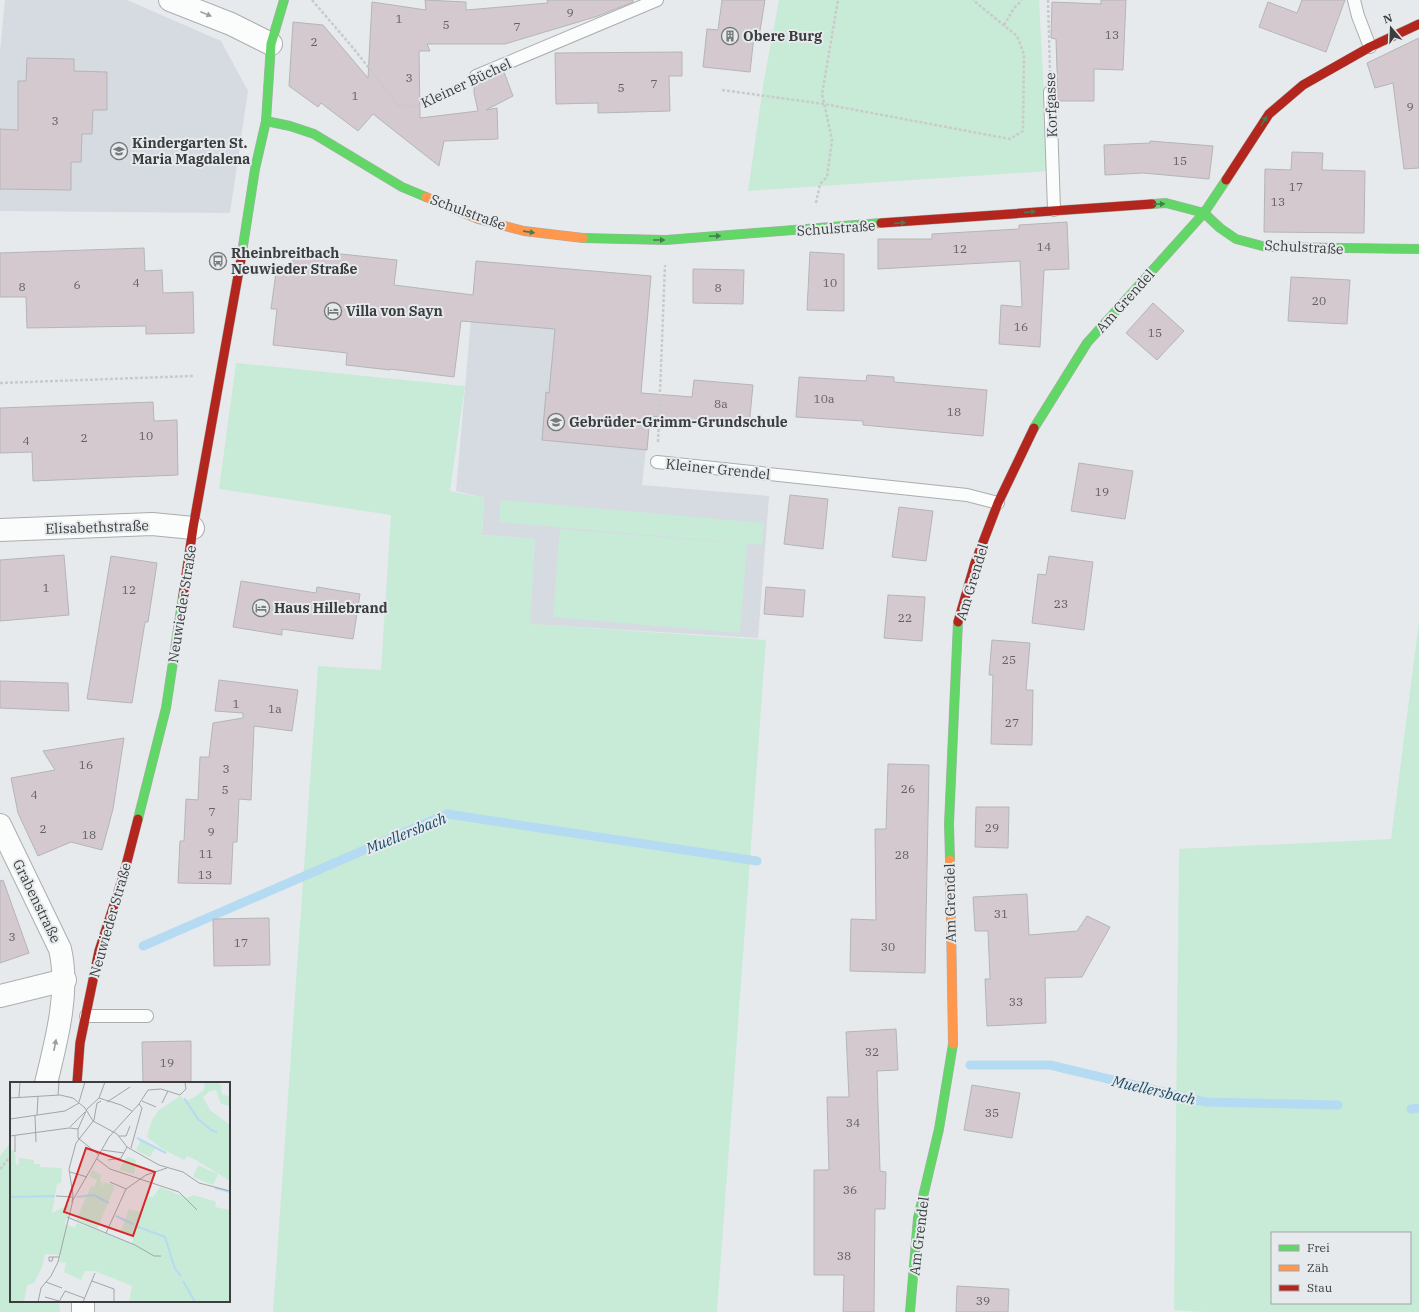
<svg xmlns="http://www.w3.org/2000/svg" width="1419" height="1312" font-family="'IBM Plex Serif',serif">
<rect width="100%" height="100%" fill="#e7eaec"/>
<g fill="#d5dbe1">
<polygon points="5,0 127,0 221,41 248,91 230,213 0,211 0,51"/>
<polygon points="476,261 533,266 533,268 561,268 651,276 641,393 652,394 642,485 769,496 758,638 529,624 535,539 482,535 484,498 456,491"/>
</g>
<g fill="#c7ebd7" fill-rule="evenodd">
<polygon points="779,0 1039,0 1048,171 748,191 763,86"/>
<polygon points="236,363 465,386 450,491 484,498 482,535 535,539 530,624 766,640 717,1312 273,1312 318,666 381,670 391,515 219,489"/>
<polygon points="501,500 764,523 762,545 499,522"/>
<polygon points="560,529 747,544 740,633 553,617"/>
<path d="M1419 622V1312H1204L1174 1310 1179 849 1391 839ZM1272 1233H1410V1303H1272Z"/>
<polygon points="11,1142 11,1301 59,1301 60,1312 0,1312 0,1156"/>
</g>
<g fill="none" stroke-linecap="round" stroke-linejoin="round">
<g stroke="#b5dbf3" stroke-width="9">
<polyline points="143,946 447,814 757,861"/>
<polyline points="970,1065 1050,1065 1205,1102 1338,1105"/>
<polyline points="1411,1109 1419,1108"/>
</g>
</g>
<g fill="#d4c9cf" stroke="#b4b5b6">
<polygon points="425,0 466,2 466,10 548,3 547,0 633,0 633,2 598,16 505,44 427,44 430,51 419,51 420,118 478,111 474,93 474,85 504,72 513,96 486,110 497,108 498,139 444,141 439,166 373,114 358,131 321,103 318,107 289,86 293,22 323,25 368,78 372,2 426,10"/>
<polygon points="722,0 765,0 759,37 754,36 750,72 703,67 707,29 718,30"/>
<polygon points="1101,0 1126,0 1123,70 1094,69 1094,101 1058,101 1056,39 1051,38 1052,2 1101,4"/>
<polygon points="1302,0 1345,0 1326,52 1259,27 1268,2 1297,13"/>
<polygon points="1419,38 1419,168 1404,169 1393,83 1375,88 1367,63"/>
<polygon points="682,52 682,76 669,76 670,111 598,113 598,103 556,104 555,53"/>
<polygon points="27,58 74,59 74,71 107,72 107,110 93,110 92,134 82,134 81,162 71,162 71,190 0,189 0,129 18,130 18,81 26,81"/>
<polygon points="1150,141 1213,146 1209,179 1143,173 1105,175 1104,145 1150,143"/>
<polygon points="1292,152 1323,153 1322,170 1365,171 1364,233 1264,232 1265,169 1291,170"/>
<polygon points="1067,222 1069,269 1044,270 1040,347 999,344 1001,305 1022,307 1020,261 878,269 878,239 932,239 932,234 1019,229 1019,225"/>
<polygon points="144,248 145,271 162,270 163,293 193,292 194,333 146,334 146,326 27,328 26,297 0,297 0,253"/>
<polygon points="295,249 397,260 394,285 473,295 476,261 651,276 641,393 692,397 694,380 753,385 749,426 650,416 647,450 542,440 546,392 549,393 555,329 461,321 454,377 390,369 390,370 346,365 347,353 273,345 277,309 271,309 277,265 292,266"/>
<polygon points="810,252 844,254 844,311 807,310"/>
<polygon points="693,269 744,270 743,304 693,303"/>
<polygon points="1291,277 1350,280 1347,324 1288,321"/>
<polygon points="1153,303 1184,331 1157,360 1126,333"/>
<polygon points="867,375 894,377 894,382 987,390 983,436 863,425 863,421 796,417 799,377 866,381"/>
<polygon points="153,402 154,421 177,420 178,475 33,481 32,452 0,453 0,408"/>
<polygon points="1079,463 1133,471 1125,519 1071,511"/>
<polygon points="790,495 828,499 823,549 784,544"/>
<polygon points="899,507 933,511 926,561 892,557"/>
<polygon points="64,555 69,615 0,621 0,560"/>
<polygon points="111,556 157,563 148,622 145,622 132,703 87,699"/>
<polygon points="1049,556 1093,562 1084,630 1032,623 1038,574 1046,575"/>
<polygon points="241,581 316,593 317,587 360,594 353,639 282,629 282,635 233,627"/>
<polygon points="766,587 805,590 803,617 764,614"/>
<polygon points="888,595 925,597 922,641 884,638"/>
<polygon points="992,640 1030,643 1026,690 1033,690 1032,745 991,744 993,675 989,675"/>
<polygon points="219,680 298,690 292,731 254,726 251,800 239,799 237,842 233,842 231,884 178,883 180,841 184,841 186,799 198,800 200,757 209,757 213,723 243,718 243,713 215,711"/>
<polygon points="0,681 68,683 69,711 0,708"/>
<polygon points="124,738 113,809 102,850 71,842 38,856 18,813 11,778 55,770 43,751"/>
<polygon points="888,764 929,765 925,973 850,971 851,919 876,920 875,829 886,829"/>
<polygon points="976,807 1009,807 1008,848 975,847"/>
<polygon points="3,880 29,953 0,963 0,881"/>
<polygon points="1027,894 1029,935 1077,931 1087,916 1110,927 1082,977 1045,978 1046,1023 987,1026 985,979 990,979 988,931 975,931 973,897"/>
<polygon points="269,918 270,965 214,966 213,919"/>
<polygon points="896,1029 898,1070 877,1071 880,1171 886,1172 885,1209 875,1209 874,1312 843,1312 844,1275 814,1275 814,1170 829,1170 827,1097 849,1097 846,1032"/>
<polygon points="191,1041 191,1083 143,1083 142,1042"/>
<polygon points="972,1085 1020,1093 1012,1138 964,1130"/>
<polygon points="957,1286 1009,1289 1008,1312 956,1312"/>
</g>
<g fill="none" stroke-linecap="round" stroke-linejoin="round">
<g stroke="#abadae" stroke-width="14">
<g id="lane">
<polyline points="1354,0 1358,16 1370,47"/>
<polyline points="476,76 657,0"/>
<polyline points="1050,92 1054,210"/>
<polyline points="657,462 967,495 998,503"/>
<polyline points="86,1016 147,1016"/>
</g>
</g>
<g stroke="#abadae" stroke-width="24">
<g id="street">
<polyline points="170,0 231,24 271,44"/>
<polyline points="0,530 152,524 193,528"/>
<path d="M0 825 60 949C70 991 56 1042 46 1083"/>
<polyline points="0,996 65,980"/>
<polyline points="83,1301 83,1312"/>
</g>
</g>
<g stroke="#abadae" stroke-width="10">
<g id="fast">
<polyline points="266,121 290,126 314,134 402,187 426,197"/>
<polyline points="1152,204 1166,203 1204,213 1220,228 1236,239 1266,247 1419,249"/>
<polyline points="583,238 666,240 881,223"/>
<polyline points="241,259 255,169 266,121 271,44 284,0"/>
<polyline points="1034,428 1087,343 1204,213 1226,180"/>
<polyline points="138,819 166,708 183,596"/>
<polyline points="950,860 949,824 958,622"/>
<polyline points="910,1312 918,1218 939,1129 953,1044"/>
</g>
</g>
<g stroke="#abadae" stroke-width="10">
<g id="slow">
<polyline points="426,197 478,219 524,231 583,238"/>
<polyline points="950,860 953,1044"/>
</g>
</g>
<g stroke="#abadae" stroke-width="10">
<g id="jam">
<polyline points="1226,180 1269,114 1303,85 1370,47 1419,24"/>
<polyline points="881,223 1152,204"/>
<polyline points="183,596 193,528 241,259"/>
<polyline points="958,622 975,563 998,503 1034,428"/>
<polyline points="77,1083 80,1043 99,951 123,877 138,819"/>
</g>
</g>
<g stroke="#cacacb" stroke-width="2.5" stroke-dasharray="3 2" stroke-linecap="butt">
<polyline points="312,0 354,49 398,105 417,107 458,85"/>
<polyline points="1048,0 1050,71"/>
<polyline points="1004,25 1014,8 1022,0"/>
<polyline points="722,90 824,104 1010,139 1023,131 1024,54 1017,36 973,0"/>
<polyline points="816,203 820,184 827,177 832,140 822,94 838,0"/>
<polyline points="0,383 193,376"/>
<polyline points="658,442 665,265"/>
<polyline points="0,1169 11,1156"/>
</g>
<use href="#lane" stroke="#fbfcfc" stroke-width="12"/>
<use href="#street" stroke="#fbfcfc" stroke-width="22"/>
<use href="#fast" stroke="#63d668" stroke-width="9"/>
<use href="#slow" stroke="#ff974d" stroke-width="9"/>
<use href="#jam" stroke="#b3261e" stroke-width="9"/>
</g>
<defs><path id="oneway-solid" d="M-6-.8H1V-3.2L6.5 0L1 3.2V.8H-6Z"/></defs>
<g fill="#9b9c9d">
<use href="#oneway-solid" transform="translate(206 14) rotate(22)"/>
<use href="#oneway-solid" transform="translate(55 1045) rotate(-79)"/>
</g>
<g fill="#4b7a4f">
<use href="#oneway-solid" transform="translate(1264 121) rotate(-59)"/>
<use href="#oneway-solid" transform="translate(1159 204) rotate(-3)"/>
<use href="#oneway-solid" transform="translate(1030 212) rotate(-4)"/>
<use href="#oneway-solid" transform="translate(900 223) rotate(-4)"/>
<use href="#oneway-solid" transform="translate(529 232) rotate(8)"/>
<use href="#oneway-solid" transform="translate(715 236) rotate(-3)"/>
<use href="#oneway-solid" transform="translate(659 240)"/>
</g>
<defs>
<g id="building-ring" transform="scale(0.9)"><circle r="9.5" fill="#e6eaed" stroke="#777a7b" stroke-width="1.5"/><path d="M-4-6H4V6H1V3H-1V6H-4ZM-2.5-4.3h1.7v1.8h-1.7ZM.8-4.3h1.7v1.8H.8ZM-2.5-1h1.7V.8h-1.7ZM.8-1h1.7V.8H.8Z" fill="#777a7b"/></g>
<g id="school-ring" transform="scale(0.9)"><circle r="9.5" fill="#e6eaed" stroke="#777a7b" stroke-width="1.5"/><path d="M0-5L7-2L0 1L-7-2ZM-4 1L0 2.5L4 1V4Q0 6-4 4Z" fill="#777a7b"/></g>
<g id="bus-ring" transform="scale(0.9)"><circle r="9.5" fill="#e6eaed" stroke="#777a7b" stroke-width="1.5"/><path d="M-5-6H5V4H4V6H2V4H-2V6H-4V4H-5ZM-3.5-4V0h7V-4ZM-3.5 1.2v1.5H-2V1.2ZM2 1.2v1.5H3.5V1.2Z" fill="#777a7b"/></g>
<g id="hotel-ring" transform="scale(0.9)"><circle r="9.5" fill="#e6eaed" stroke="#777a7b" stroke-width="1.5"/><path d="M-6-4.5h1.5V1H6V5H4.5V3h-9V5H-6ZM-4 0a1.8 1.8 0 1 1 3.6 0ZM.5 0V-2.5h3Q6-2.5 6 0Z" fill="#777a7b"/></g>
</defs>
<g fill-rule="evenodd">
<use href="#building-ring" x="730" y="36"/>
<use href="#school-ring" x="119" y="151"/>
<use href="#bus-ring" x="218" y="261"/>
<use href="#hotel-ring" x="333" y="311"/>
<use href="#school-ring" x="556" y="422"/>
<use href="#hotel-ring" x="261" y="608"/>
</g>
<g text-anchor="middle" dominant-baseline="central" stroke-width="4" stroke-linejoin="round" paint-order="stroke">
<g font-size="12" fill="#616062">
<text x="570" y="12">9</text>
<text x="399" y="18">1</text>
<text x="446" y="24">5</text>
<text x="517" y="26">7</text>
<text x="1112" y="34">13</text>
<text x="314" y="41">2</text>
<text x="409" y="77">3</text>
<text x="654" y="83">7</text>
<text x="621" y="87">5</text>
<text x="355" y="95">1</text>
<text x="1410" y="106">9</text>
<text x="55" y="120">3</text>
<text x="1180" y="160">15</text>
<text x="1296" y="186">17</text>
<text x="1278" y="201">13</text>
<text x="1044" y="246">14</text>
<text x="960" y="248">12</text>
<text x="136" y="282">4</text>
<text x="830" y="282">10</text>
<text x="77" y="284">6</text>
<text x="22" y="286">8</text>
<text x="718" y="287">8</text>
<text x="1319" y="300">20</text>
<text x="1021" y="326">16</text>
<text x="1155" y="332">15</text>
<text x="824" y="398">10a</text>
<text x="721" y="403">8a</text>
<text x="954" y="411">18</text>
<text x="146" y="435">10</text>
<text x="84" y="437">2</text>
<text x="26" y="440">4</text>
<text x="1102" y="491">19</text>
<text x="46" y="587">1</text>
<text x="129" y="589">12</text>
<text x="1061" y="603">23</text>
<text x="905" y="617">22</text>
<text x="1009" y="659">25</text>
<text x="236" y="703">1</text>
<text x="275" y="708">1a</text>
<text x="1012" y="722">27</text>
<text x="86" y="764">16</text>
<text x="226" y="768">3</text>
<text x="908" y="788">26</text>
<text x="225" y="789">5</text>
<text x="34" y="794">4</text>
<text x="212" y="811">7</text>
<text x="992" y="827">29</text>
<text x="43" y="828">2</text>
<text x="211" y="831">9</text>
<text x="89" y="834">18</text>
<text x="206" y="853">11</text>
<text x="902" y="854">28</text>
<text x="205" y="874">13</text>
<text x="1001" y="913">31</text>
<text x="12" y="936">3</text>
<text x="241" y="942">17</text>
<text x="888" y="946">30</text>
<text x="1016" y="1001">33</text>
<text x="872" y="1051">32</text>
<text x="167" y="1062">19</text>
<text x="992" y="1112">35</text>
<text x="853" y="1122">34</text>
<text x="850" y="1189">36</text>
<text x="844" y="1255">38</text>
<text x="983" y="1300">39</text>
</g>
<g font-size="14" font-weight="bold" fill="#3b3d3e" stroke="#e6eaed" text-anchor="start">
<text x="743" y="36">Obere Burg</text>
<text x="132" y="143">Kindergarten St.<tspan x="132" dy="16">Maria Magdalena</tspan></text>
<text x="231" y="253">Rheinbreitbach<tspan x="231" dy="16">Neuwieder Straße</tspan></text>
<text x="346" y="311">Villa von Sayn</text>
<text x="569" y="422">Gebrüder-Grimm-Grundschule</text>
<text x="274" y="608">Haus Hillebrand</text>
</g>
<g font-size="14" fill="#3b3d3e" stroke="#e6eaed">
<text transform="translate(466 83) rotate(-25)">Kleiner Büchel</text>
<text transform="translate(1051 105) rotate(-92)">Korfgasse</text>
<text transform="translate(468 212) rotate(20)">Schulstraße</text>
<text transform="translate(836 228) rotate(-4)">Schulstraße</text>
<text transform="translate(1304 247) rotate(3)">Schulstraße</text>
<text transform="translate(1125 301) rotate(-48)">Am Grendel</text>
<text transform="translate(718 469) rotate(6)">Kleiner Grendel</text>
<text transform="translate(97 527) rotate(-2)">Elisabethstraße</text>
<text transform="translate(972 582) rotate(-73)">Am Grendel</text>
<text transform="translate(182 604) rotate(-81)">Neuwieder Straße</text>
<text transform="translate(37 901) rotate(64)">Grabenstraße</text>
<text transform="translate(950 903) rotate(-91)">Am Grendel</text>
<text transform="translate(110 920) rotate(-74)">Neuwieder Straße</text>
<text transform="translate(919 1236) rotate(-83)">Am Grendel</text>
</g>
<g font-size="15" font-style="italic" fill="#1a4c69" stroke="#e6eaed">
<text transform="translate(406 833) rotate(-22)">Muellersbach</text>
<text transform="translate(1154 1090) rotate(13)">Muellersbach</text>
</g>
</g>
<g transform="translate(10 1082)">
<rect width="220" height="220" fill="#e7eaec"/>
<path d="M195 0H207L211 3 212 12 220 15V24L211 22 206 8 200 9 193 15 200 28 220 43V99L186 78 177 74 174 78 151 66 137 55 142 38 149 28 170 14 175 19 183 16 194 8ZM127 56 146 65 140 75 126 68 130 60ZM0 68H5L6 83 9 82V76L24 78V82H30V85L52 86 51 101 47 102 42 131 60 122 55 142 65 146 67 141 122 161 123 154 111 149 119 127 130 130 138 114 143 115 150 105 177 116 184 113 206 120 205 125 220 128V220H119L122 204 85 189H75L71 198 54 190 56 181 49 180 51 173 35 172 32 185 24 201 17 203 14 220H0ZM119 75 126 78 124 92 109 88 116 76ZM188 83 208 92 203 103 183 95ZM82 88 92 93 90 97 91 100 93 101 92 105 95 101 92 99 105 104 87 147 66 138 81 104 84 105 87 98 79 94Z" fill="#c7ebd7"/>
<path fill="none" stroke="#b5dbf3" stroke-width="2" d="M174 16 188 37 201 48 207 50M127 56 156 71M205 106 220 110M0 115 45 114M67 115 84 113 99 121M106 134 123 142M126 144 155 155 165 187 171 194M173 199 185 220"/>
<path fill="none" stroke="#a2a5a6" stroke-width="1" d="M138 8 151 7 170 13 176 7 175 0M48 13 49 0M9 15 10 0M0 16 50 13 63 16 75 26 83 39 107 52 117 65 149 83 173 90 189 101 220 109M89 16 111 23 122 29M132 19 146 25M69 20 75 0M97 20 120 5M152 21 158 9M27 33 28 14M25 34 26 60M0 37 55 29 69 21M60 45 75 30M0 54 59 46 68 47M5 54V70M109 54H116L120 44M121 66 132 26 129 22M92 68 114 71M89 73 68 56V47L77 27 89 16 95 0M87 77 100 87 169 110 187 128M98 78 111 76 117 65M60 90 77 95M100 100 116 107M46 114 63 115M62 121 63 113 59 87 66 61 84 38 87 21 91 19M57 135 125 163 144 174H151M96 151 116 107 136 93 157 86M43 175 42 179H39V175H49M82 199 104 207V220M36 200 52 206M35 215 49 219M28 220 31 206 41 194 48 180 63 118 99 55 129 22 138 8M49 220 55 209 74 216M73 220 85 191"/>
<path fill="#d62828" fill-opacity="0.15" stroke="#d62828" stroke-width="2" d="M76 66 145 90 123 154 54 130Z"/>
<rect width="220" height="220" fill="none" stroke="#3b3d3e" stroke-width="2"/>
</g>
<rect x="1271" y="1232" width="140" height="72" fill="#e6eaed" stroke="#a2a5a7"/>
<rect x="1279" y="1245" width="20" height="6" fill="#63d668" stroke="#a2a5a7"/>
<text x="1307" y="1252" font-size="12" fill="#3b3d3e">Frei</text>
<rect x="1279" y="1265" width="20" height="6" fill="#ff974d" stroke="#a2a5a7"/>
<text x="1307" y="1272" font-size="12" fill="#3b3d3e">Zäh</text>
<rect x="1279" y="1285" width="20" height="6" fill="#b3261e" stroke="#a2a5a7"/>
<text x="1307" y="1292" font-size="12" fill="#3b3d3e">Stau</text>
<g transform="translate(1391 28) rotate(341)" stroke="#e6eaed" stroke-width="3" paint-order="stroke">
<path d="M0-3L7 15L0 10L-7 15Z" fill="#3b3d3e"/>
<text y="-6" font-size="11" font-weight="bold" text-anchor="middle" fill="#3b3d3e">N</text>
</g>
</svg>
